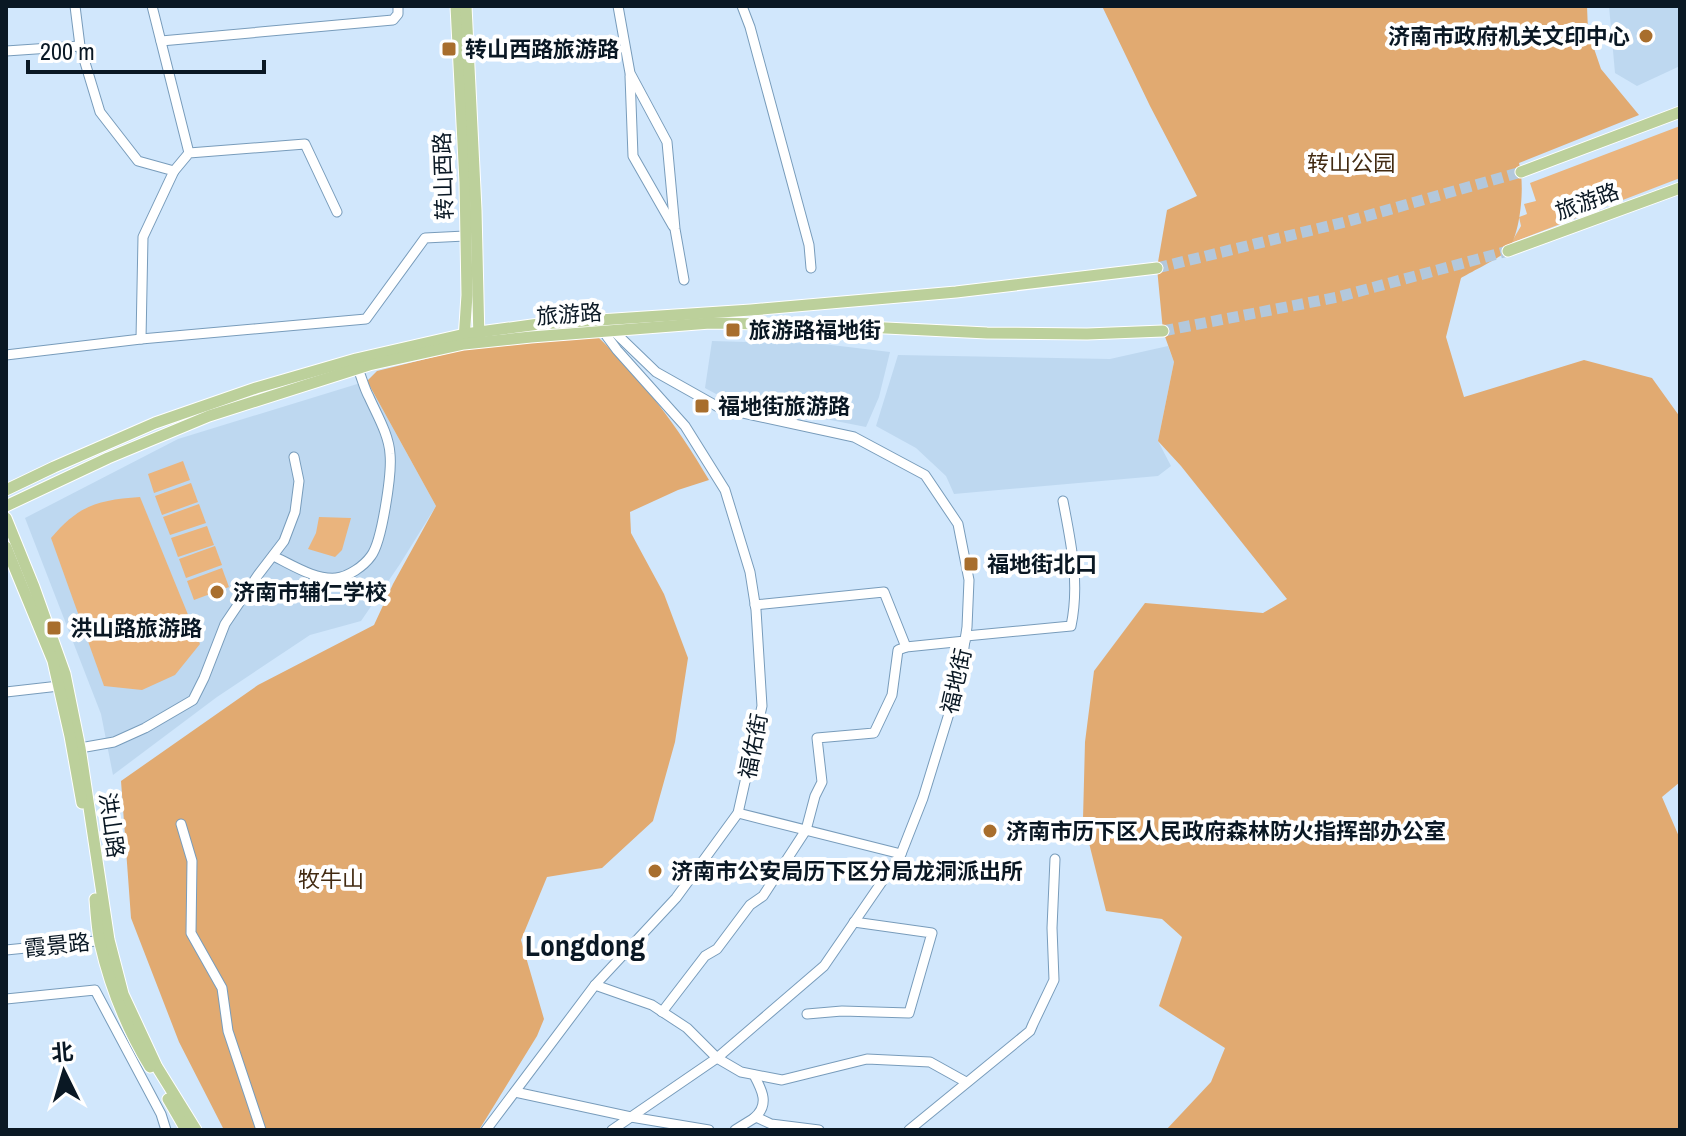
<svg xmlns="http://www.w3.org/2000/svg" width="1686" height="1136" font-family="'Archivo Narrow','Noto Sans SC',sans-serif">
<rect width="100%" height="100%" fill="#d1e7fc"/>
<g fill="#bed8f0">
<polygon points="1609,6 1680,6 1680,66 1637,86 1615,73"/>
<polygon points="712,341 823,344 890,352 879,397 866,427 795,413 740,407 705,388"/>
<polygon points="1168,346 1174,362 1158,441 1171,466 1158,476 954,494 946,476 916,448 876,426 898,355 1110,359"/>
<polygon points="367,381 436,506 400,564 361,621 310,635 217,697 113,775 101,714 25,518 178,439"/>
</g>
<g fill="#eab47d">
<polygon points="1680,126 1680,178 1511,243 1521,226 1519,217 1527,214 1524,204 1536,201 1530,183"/>
<polygon points="183,461 190,480 154,493 148,474"/>
<polygon points="191,483 198,502 162,515 155,496"/>
<path d="M140 497 200 644 175 675 142 690 104 686 51 538C79 505 98 500 140 497Z"/>
<polygon points="199,504 206,523 170,535 163,517"/>
<polygon points="319,517 351,518 342,550 335,557 308,549 316,533"/>
<polygon points="207,526 214,545 178,557 171,538"/>
<polygon points="215,546 222,565 186,578 179,559"/>
<polygon points="222,568 229,587 194,600 187,581"/>
</g>
<g fill="#e1aa71">
<path d="M1102 6H1587L1588 31 1601 69 1639 115 1519 163C1525 184 1521 230 1509 249 1504 256 1471 272 1461 278L1446 337 1464 397 1584 360 1652 378 1680 417V782L1662 797 1680 839V1130H1166L1211 1082 1225 1048 1159 1006 1182 937 1162 919 1106 911 1083 819 1085 742 1094 671 1145 603 1263 613 1287 599 1181 466 1158 441 1174 362 1163 331 1157 268 1167 210 1197 196 1150 106Z"/>
<path d="M597 336C644 382 676 424 709 480L678 490 630 512 631 533 664 594 688 658 675 742 653 821 602 868 547 877 521 940 544 1019 537 1036 479 1130H224L179 1042 131 918 121 781 258 685 374 625 393 584 436 506 367 381 377 371 474 347Z"/>
</g>
<g fill="none" stroke-linecap="round" stroke-linejoin="round">
<g stroke="#b3c8dc" stroke-width="11" stroke-dasharray="11 5.5" stroke-linecap="butt">
<polyline points="1157,268 1349,221 1521,172"/>
<polyline points="1163,331 1338,297 1508,251"/>
</g>
<g stroke="#789cbb" stroke-width="11">
<g id="minor">
<polyline points="75,6 80,46"/>
<polyline points="152,6 189,153"/>
<polyline points="618,6 630,73 667,142 675,229 684,280"/>
<polyline points="742,6 750,27 809,245 811,268"/>
<polyline points="161,41 393,20 398,14 398,6"/>
<polyline points="6,51 80,46 100,112 138,161 174,171 143,237 141,339"/>
<polyline points="630,76 633,156 673,226"/>
<polyline points="174,171 189,153 305,144 337,212"/>
<polyline points="601,319 656,372 720,408 854,437 925,475 958,524 969,580 967,627 959,681 923,798 901,854 824,966 717,1058 612,1130"/>
<polyline points="6,355 141,339 366,319 425,238 465,236"/>
<path d="M273 556C291 564 314 580 336 578 348 577 364 566 371 556 382 542 392 473 390 454 389 435 377 415 369 397 364 388 362 378 358 369"/>
<polyline points="755,605 884,592 906,647 965,641"/>
<path d="M966 636 1071 626C1080 583 1071 543 1063 501"/>
<polyline points="6,692 59,686"/>
<polyline points="80,748 114,742 145,728 193,700 204,678 225,624 258,575 284,541 295,512 299,481 294,457"/>
<polyline points="738,813 901,854"/>
<polyline points="181,824 192,861 191,933 222,988 228,1031 261,1130"/>
<polyline points="6,950 106,940"/>
<polyline points="595,985 652,1005 687,1028 717,1058 741,1072 782,1080 867,1059 930,1062 966,1082"/>
<polyline points="6,999 95,990 161,1114 166,1130"/>
<polyline points="662,1012 705,956 717,949 750,905 763,896 806,830 815,796 822,782 817,738 874,733 892,695 898,650 906,647"/>
<polyline points="807,1014 842,1011 909,1013 932,933 854,922"/>
<path d="M754 1075C762 1090 770 1105 754 1118"/>
<polyline points="515,1092 631,1117 709,1130"/>
<polyline points="486,1130 595,985 676,898 738,813 762,706 756,610 750,572 725,490 685,426 617,350 603,331 602,326"/>
<polyline points="735,1130 756,1117 771,1124 819,1130"/>
<polyline points="909,1130 1030,1031 1033,1024 1054,980 1052,928 1055,859"/>
</g>
</g>
<g stroke="#fff" stroke-width="13">
<g id="major">
<polyline points="456,6 465,182 467,295 464,340"/>
<polyline points="466,6 476,210 479,341"/>
<polyline points="1521,172 1680,112"/>
<polyline points="1508,251 1680,188"/>
<polyline points="6,490 54,467 155,423 256,388 356,359 465,334 539,324 751,310 956,292 1157,268"/>
<polyline points="6,506 108,458 209,416 369,365 464,344 531,337 710,323 825,325 987,333 1087,334 1163,331"/>
<polyline points="6,518 34,587 65,674 80,748 109,940 123,994 157,1067 196,1130"/>
<polyline points="6,547 53,661 70,736 82,803"/>
<path d="M95 899C96 914 97 929 100 943 110 987 127 1029 150 1067"/>
<polyline points="168,1099 186,1130"/>
</g>
</g>
<use href="#minor" stroke="#fff" stroke-width="9"/>
<use href="#major" stroke="#bcd09b" stroke-width="11"/>
</g>
<g fill="#a86e2d" stroke="#fff" stroke-width="3">
<circle cx="1646" cy="36" r="8"/>
<rect x="441" y="41" width="16" height="16" rx="4"/>
<rect x="725" y="322" width="16" height="16" rx="4"/>
<rect x="694" y="398" width="16" height="16" rx="4"/>
<rect x="963" y="556" width="16" height="16" rx="4"/>
<circle cx="217" cy="592" r="8"/>
<rect x="46" y="620" width="16" height="16" rx="4"/>
<circle cx="990" cy="831" r="8"/>
<circle cx="655" cy="871" r="8"/>
</g>
<g text-anchor="middle" dominant-baseline="central" stroke-width="8" stroke-linejoin="round" paint-order="stroke">
<g font-size="22" font-weight="bold" fill="#0a1824" stroke="#fff" text-anchor="start">
<text x="1630" y="36" text-anchor="end">济南市政府机关文印中心</text>
<text x="465" y="49">转山西路旅游路</text>
<text x="749" y="330">旅游路福地街</text>
<text x="718" y="406">福地街旅游路</text>
<text x="987" y="564">福地街北口</text>
<text x="233" y="592">济南市辅仁学校</text>
<text x="70" y="628">洪山路旅游路</text>
<text x="1006" y="831">济南市历下区人民政府森林防火指挥部办公室</text>
<text x="671" y="871">济南市公安局历下区分局龙洞派出所</text>
</g>
<g font-size="22" fill="#422a11" stroke="#fff">
<text x="1351" y="163">转山公园</text>
<text x="331" y="879">牧牛山</text>
</g>
<g font-size="22" fill="#0a1824" stroke="#fff">
<text transform="translate(443 176) rotate(-92)">转山西路</text>
<text transform="translate(1587 201) rotate(-20)">旅游路</text>
<text transform="translate(569 314) rotate(-4)">旅游路</text>
<text transform="translate(956 681) rotate(-77)">福地街</text>
<text transform="translate(753 746) rotate(-79)">福佑街</text>
<text transform="translate(112 825) rotate(82)">洪山路</text>
<text transform="translate(57 945) rotate(-6)">霞景路</text>
</g>
<g font-size="30" font-weight="bold" fill="#0a1824" stroke="#fff">
<text x="585" y="945">Longdong</text>
</g>
</g>
<rect width="1686" height="1136" fill="none" stroke="#0a1824" stroke-width="16"/>
<g transform="translate(64 1072) rotate(355)" stroke="#ffffff" stroke-width="6" paint-order="stroke">
<path d="M0-6L14 30L0 20L-14 30Z" fill="#0a1824"/>
<text y="-12" font-size="22" font-weight="bold" text-anchor="middle" fill="#0a1824">北</text>
</g>
<path d="M28 60v12h236v-12" fill="none" stroke="#0a1824" stroke-width="4"/>
<text x="40" y="60" font-size="24" fill="#0a1824" stroke="#ffffff" stroke-width="6" paint-order="stroke">200 m</text>
</svg>
